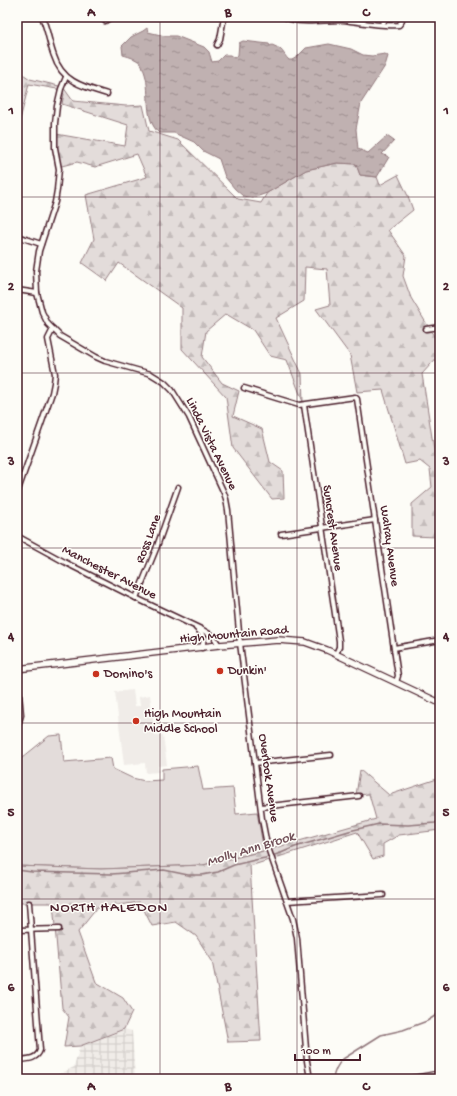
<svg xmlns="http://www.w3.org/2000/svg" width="457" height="1096" font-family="'Gochi Hand',sans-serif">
<defs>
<pattern id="industrial-grid" width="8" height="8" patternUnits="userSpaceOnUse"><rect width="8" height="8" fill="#f0ece8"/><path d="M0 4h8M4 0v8" fill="none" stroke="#cfcac7"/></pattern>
<pattern id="forest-firs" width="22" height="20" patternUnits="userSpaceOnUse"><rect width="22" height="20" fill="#e3dcda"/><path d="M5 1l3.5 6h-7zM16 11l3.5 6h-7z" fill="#c4bcbb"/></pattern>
<pattern id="water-ripples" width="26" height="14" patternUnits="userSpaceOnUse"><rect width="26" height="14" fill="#c0b1b1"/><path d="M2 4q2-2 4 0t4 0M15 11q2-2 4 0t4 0" fill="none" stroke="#9e8f90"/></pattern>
</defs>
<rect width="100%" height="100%" fill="#fdfcf7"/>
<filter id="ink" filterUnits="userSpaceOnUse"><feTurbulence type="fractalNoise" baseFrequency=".025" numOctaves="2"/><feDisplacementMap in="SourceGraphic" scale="8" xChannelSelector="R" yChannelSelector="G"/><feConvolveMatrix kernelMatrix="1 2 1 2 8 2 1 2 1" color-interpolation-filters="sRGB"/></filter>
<g filter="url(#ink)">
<polygon fill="#f0ece8" points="133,690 135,706 140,706 139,697 150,695 155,735 163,735 167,765 158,766 159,772 146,773 145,763 124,765 115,692"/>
<polygon fill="url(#industrial-grid)" points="124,1029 132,1031 135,1079 49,1079 74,1067 80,1046"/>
<polygon fill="#e3dcda" stroke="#967e82" points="61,735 64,762 111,758 113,769 132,778 145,781 162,780 162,769 198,766 203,790 233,788 236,814 257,812 264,851 203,865 101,869 17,866 17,762 49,736"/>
<g fill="url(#forest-firs)" stroke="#967e82">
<polygon points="17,70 30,79 63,87 73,101 126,106 143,105 149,131 178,140 238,199 261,203 267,193 306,170 337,163 356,164 360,175 377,177 380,185 398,175 408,196 413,210 388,230 406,256 403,276 411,298 440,346 440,354 422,374 437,469 440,468 440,543 437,537 412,536 412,504 432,487 430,469 420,461 405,464 383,390 357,392 350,355 316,309 330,305 327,269 305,267 304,301 276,318 302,374 303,402 287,360 270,356 253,330 226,314 206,331 202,357 222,383 239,391 233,416 262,429 270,462 283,471 284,498 272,499 233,448 226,397 182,349 182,308 119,263 107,281 82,263 94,239 86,195 147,177 137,154 95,167 77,162 58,167 56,134 125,146 128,125 62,104 64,94 57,89 29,84 17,132"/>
<polygon points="360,770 389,795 440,778 440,830 399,835 383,844 383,856 373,859 357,832 250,866 261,1041 228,1042 212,961 196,936 176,922 152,926 140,902 97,908 78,932 96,982 123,998 132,1012 124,1029 80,1046 64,1047 69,1017 62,1008 53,903 17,903 17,866 101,869 203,865 264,851 376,819 369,794 356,795"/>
</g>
<path fill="url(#water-ripples)" stroke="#91777b" d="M147 28 148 32 165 36H176L204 47 209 52 212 62 218 61 224 55H230L234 58 238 55 239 43 243 41 269 44 270 46 272 45C285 50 281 52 289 60H292L297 57 306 48 329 44 351 49 363 55 372 56 385 54 388 56 385 66 361 103 356 129 358 149 368 153 387 136 394 141 382 154 389 157 377 177 360 175 356 164 337 163 306 170 267 193 253 198 243 196 235 189 225 177 219 159 203 151 194 142 174 133H159C143 118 151 94 145 74 144 71 143 68 142 65 138 59 130 57 123 55L122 46 131 37 143 31Z"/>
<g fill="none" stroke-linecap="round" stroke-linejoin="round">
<g stroke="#91777b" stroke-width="1.5">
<polyline points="17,870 32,872 112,874 164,870 188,875 202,875 218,872 234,865 255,860 265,858 281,853 295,847 349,831 379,824 408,825 435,823 440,821"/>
<path d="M333 1079C334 1071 337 1065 343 1059L381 1035 403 1030 427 1021 438 1014 440 1009"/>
</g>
<g stroke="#4a1f2b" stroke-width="7">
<g id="street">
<path d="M42 17C48 30 49 43 54 56 62 82 84 87 107 94"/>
<path d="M285 17C302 25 325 19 343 20 362 22 380 27 399 25L402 21 401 17"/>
<polyline points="105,21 111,17"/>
<polyline points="382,24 387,17"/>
<polyline points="217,45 220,39 224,17"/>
<polyline points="66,77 61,89 57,106 55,123 55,148 59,169 57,190 55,202 39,251 36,271 37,293 42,312 48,324 60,336 96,357 105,361 151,374 164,382 172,390 189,417 224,493 226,499 228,510 240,643 262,819 267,845 293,919 297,938 307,1061 310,1079"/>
<polyline points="17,236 41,244"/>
<polyline points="17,290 37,293"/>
<polyline points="426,329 440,327"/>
<polyline points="244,388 299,405 355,397 357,399 398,676 396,682"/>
<polyline points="304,405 339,641 339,647 336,654"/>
<polyline points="17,493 52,393 54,383 55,374 48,339 53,329"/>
<polyline points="281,534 375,520"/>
<polyline points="17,536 72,566 142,601 201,629 213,636 219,645"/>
<polyline points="136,598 156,549 178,487"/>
<path d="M196 628C204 635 205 637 202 648"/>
<polyline points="394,648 440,640"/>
<polyline points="17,672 21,715 19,722 17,725"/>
<polyline points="255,763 331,755"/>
<polyline points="261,807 359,796"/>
<polyline points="287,901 383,895"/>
<polyline points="17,930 59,929"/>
<path d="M17 1060C26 1059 37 1060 40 1050L29 903"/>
</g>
</g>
<g stroke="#4a1f2b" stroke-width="8">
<g id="secondary">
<polyline points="17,669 219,645 278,640 305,642 327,650 440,703"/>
<polyline points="411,1079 440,1074"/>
</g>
</g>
<use href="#street" stroke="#fdfcf7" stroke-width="4"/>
<use href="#secondary" stroke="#fdfcf7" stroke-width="5.5"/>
</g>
</g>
<path fill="none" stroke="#4a1f2b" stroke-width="1" stroke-opacity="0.55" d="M160 17V1079M297 17V1079M17 197H440M17 373H440M17 548H440M17 723H440M17 899H440"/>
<g fill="#c8321e" stroke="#fdfcf7" stroke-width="1.5">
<circle cx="220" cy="671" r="4"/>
<circle cx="96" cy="674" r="4"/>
<circle cx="136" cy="721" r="4"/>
</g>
<g text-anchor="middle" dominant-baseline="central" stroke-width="3" stroke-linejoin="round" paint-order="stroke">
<g font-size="13" fill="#4a1f2b" stroke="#fdfcf7">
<text transform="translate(211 444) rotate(64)">Linda Vista Avenue</text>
<text transform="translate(332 528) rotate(82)">Suncrest Avenue</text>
<text transform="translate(149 539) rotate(-69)">Ross Lane</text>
<text transform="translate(389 546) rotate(82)">Walray Avenue</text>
<text transform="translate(109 573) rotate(27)">Manchester Avenue</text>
<text transform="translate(234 635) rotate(-5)">High Mountain Road</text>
<text transform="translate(268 778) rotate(82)">Overlook Avenue</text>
</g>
<g font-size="13" fill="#4a1f2b" stroke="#fdfcf7" text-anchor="start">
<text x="228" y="671">Dunkin'</text>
<text x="104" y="674">Domino's</text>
<text x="144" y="714">High Mountain<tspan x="144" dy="15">Middle School</tspan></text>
</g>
<g font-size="14" font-style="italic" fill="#73525a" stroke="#fdfcf7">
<text transform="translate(251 850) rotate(-17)">Molly Ann Brook</text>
</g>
<g font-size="15" letter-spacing="1" fill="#4a1f2b" stroke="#fdfcf7">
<text x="109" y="908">NORTH HALEDON</text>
</g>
</g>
<rect width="457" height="1096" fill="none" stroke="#fdfcf7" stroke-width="44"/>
<path d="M295 1054v6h65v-6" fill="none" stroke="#4a1f2b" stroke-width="2"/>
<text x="301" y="1054" font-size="12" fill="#4a1f2b" stroke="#fdfcf7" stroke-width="3" paint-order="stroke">100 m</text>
<rect x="22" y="22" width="413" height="1052" fill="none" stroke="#4a1f2b" stroke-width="1.5"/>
<g font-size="13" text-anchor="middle" font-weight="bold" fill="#4a1f2b">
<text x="91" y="16">A</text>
<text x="228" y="16">B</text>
<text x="366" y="16">C</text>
<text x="11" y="114">1</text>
<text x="446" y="114">1</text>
<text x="11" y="290">2</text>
<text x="446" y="290">2</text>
<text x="11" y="465">3</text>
<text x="446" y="465">3</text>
<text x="11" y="640">4</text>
<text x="446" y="640">4</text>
<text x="11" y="816">5</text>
<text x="446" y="816">5</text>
<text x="11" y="991">6</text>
<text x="446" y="991">6</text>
<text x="91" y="1090">A</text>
<text x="228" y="1090">B</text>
<text x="366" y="1090">C</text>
</g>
</svg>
